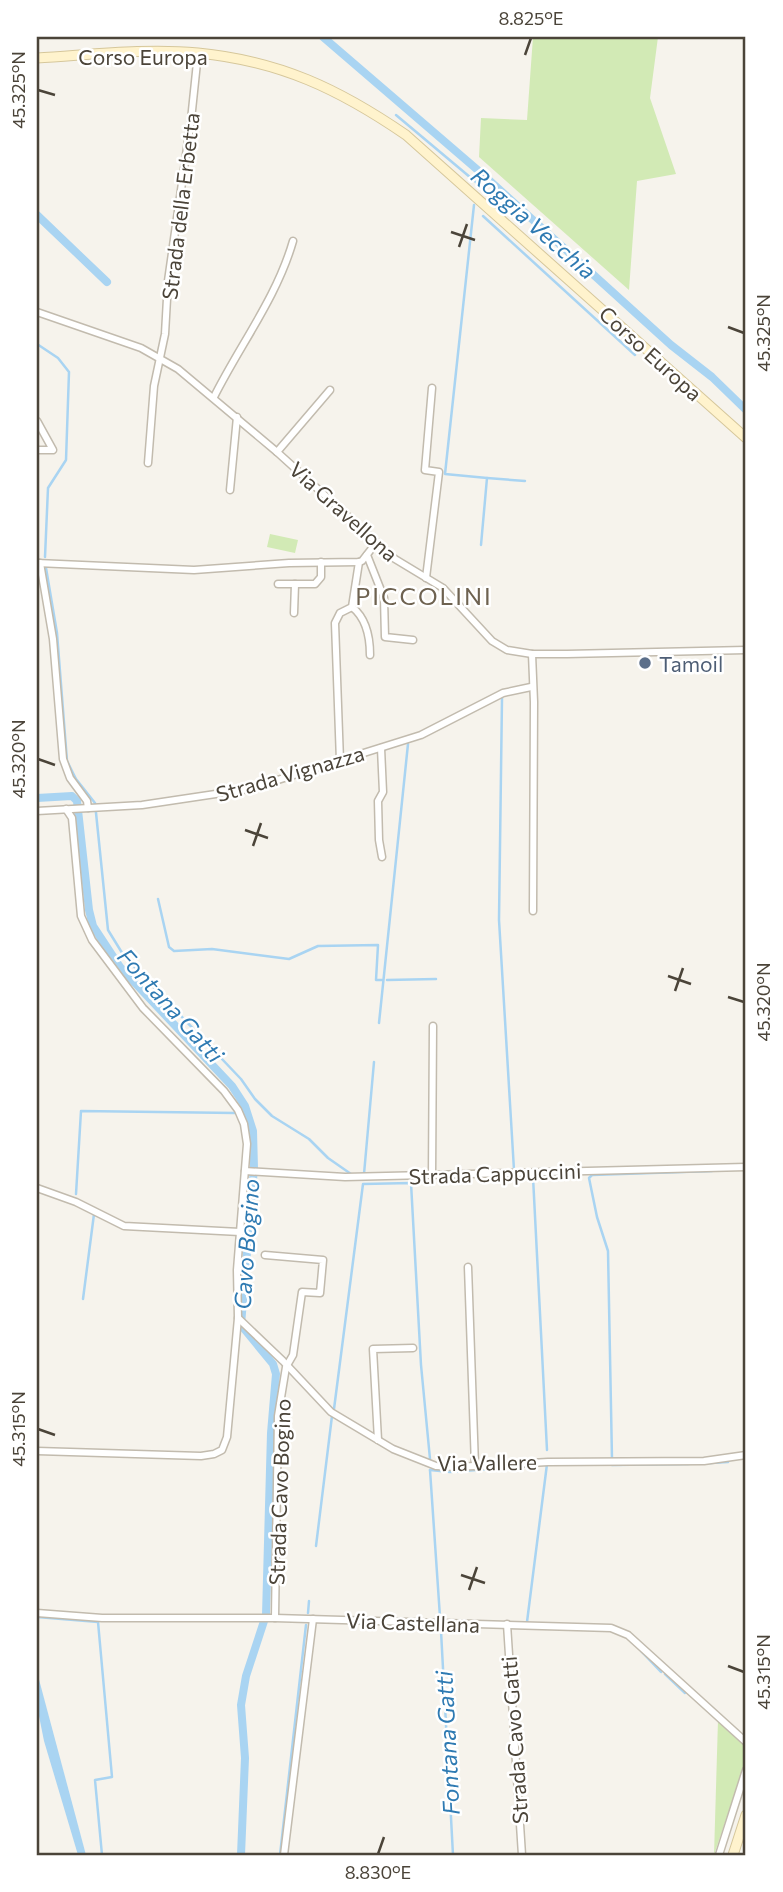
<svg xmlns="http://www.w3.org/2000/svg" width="783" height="1892" font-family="Commissioner,sans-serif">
<rect width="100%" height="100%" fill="#f6f3ec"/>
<g fill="#d2eab5">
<polygon points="533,37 658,37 650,98 676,174 637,181 629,290 479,157 481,118 527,120"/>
<polygon points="270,534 298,540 295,553 267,547"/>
<polygon points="718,1720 746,1745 746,1760 714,1855"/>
</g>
<polygon fill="#a9d4f2" points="37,1672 86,1855 78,1855 44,1741 37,1706"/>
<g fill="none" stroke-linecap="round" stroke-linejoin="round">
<g stroke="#a9d4f2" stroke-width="2.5">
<polyline points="396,115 477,183 480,172"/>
<polyline points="474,205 445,474 487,478 481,545"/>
<polyline points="483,216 635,355"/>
<polyline points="37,344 58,358 69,372 66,460 48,488 45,557"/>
<polyline points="487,478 525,481"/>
<polyline points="46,568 57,633 67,761 76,779 95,803 108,930 124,956 241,1079 255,1099 272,1116 309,1139 328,1158 351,1174"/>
<polyline points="502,698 499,920 514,1170"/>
<polyline points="158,899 169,947 174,951 212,949 289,959 318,946 378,945 376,980 382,980"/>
<polyline points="387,980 436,979"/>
<polyline points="379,1023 408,744"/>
<polyline points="361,1174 364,1174 374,1062"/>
<polyline points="514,1177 533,1177 547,1450"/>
<polyline points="76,1194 81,1111 235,1113"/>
<polyline points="83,1299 94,1214 92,1213"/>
<polyline points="334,1409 363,1184 411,1183 421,1365 430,1459"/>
<polyline points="612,1459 608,1251 597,1217 589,1178 592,1175 712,1171"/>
<polyline points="710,1463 728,1462"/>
<polyline points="612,1465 689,1464"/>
<polyline points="430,1470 450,1472 528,1466"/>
<polyline points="430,1470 440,1617"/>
<polyline points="316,1546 332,1416"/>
<polyline points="308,1613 309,1601"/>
<polyline points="37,1617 98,1622 112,1777 95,1780 102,1855"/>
<polyline points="527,1622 547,1464 545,1465"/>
<polyline points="441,1631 453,1855"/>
<polyline points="641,1651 661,1672"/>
<polyline points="665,1674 685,1693"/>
<polyline points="280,1855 306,1625"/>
</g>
<g stroke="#a9d4f2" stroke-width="8">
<polyline points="323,37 480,172 671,345 712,377 746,410"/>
<polyline points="37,215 107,282"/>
<polyline points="37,798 72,796 77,801 89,910 93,926 120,967 232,1086 245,1106 253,1131 254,1168 241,1325 273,1364 276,1374 271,1433 266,1615 246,1676 241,1705 245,1758 241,1855"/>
</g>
<g stroke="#c2bbae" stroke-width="9">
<g id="street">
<polyline points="37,312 141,348 178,369 277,452 395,559 443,588 492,641 507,650 532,654 567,654 746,650"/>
<path d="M214 397C240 345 277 297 293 241"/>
<polyline points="37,421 53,450 37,450"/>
<polyline points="277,452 330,390"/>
<polyline points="148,463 154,386 165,334 168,281 191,120 198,53"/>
<polyline points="230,490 237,417"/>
<polyline points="367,555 384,598 385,637 413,640"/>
<polyline points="37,563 194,570 289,563 359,562 362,561 376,543"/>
<polyline points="40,563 53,639 63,759 70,778 87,801 88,808"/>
<polyline points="426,578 439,472 425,470 432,388"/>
<polyline points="278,584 295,584"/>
<path d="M352 607C366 618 370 638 370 655"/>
<polyline points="294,613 295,584 315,584 321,577 321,562"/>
<polyline points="532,654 534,702 533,911"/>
<polyline points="381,748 383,792 378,801 379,840 382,857"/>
<polyline points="340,761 335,623 340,613 352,607 359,562"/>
<polyline points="37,811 142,805 249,789 421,735 503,693 531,687"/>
<polyline points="245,1171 345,1177 746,1167"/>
<polyline points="432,1176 433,1026"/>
<polyline points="37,1188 76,1202 124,1226 240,1232"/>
<polyline points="265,1255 323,1260 320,1293 302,1292 293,1355 286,1367 278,1416 275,1618"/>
<polyline points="468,1267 475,1466"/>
<polyline points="238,1318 283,1361 331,1412 393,1449 436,1466 456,1467 548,1462 704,1461 746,1455"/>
<polyline points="378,1440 373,1349 413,1348"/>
<polyline points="37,1451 201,1456 214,1454 222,1450 227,1437 238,1318 237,1270 247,1144 244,1124 238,1110 224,1091 143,1008 92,940 81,916 72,818 66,809"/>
<polyline points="37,1613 102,1618 275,1618 611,1628 628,1635 746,1742"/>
<polyline points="507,1624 522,1855"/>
<polyline points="284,1855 313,1619"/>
<polyline points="719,1855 746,1770"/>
</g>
</g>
<g stroke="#d6c79b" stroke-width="11">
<g id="secondary">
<path d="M37 58C90 55 145 48 198 53 280 61 339 89 406 135L746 438"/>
<polyline points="733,1855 746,1815"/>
</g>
</g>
<use href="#street" stroke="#fff" stroke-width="6"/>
<use href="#secondary" stroke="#fff3cd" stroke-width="9"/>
</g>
<path fill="none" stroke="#4b4439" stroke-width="2.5" d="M525 55 531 38M38 90 55 95M451 232 475 240M459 247 467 224M728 327 744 333M38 759 55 765M245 830 268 838M253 846 261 823M668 976 691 984M675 991 683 968M728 997 744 1002M38 1429 55 1435M461 1575 485 1583M469 1590 477 1567M728 1666 744 1672M378 1854 384 1837"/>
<circle fill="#5c6f8a" stroke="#fff" stroke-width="2.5" cx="645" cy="663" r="7"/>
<g text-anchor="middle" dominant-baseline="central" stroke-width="5" stroke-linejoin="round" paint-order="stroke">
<g font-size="21" fill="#4b4439" stroke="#fff">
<text x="143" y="56">Corso Europa</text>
<text transform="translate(180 206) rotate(-83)">Strada della Erbetta</text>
<text transform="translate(651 353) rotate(42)">Corso Europa</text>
<text transform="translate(344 511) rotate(42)">Via Gravellona</text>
<text transform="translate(290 773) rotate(-16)">Strada Vignazza</text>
<text transform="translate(495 1173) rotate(-2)">Strada Cappuccini</text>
<text transform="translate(487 1462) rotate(-1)">Via Vallere</text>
<text transform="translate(279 1492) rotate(-88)">Strada Cavo Bogino</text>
<text transform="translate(413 1622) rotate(2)">Via Castellana</text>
<text transform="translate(514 1740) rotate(-94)">Strada Cavo Gatti</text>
</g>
<g font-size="21" fill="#4e5e75" stroke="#fff" text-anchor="start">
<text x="659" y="663">Tamoil</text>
</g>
<g font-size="23" font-style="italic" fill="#2e7ab2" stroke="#fff">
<text transform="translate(534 223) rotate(41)">Roggia Vecchia</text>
<text transform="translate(171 1005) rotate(48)">Fontana Gatti</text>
<text transform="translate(246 1244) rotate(-86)">Cavo Bogino</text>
<text transform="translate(447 1743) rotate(-93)">Fontana Gatti</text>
</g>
<g font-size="24" letter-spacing="2" fill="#6e6250" stroke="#fff">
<text x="424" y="595">PICCOLINI</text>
</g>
</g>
<rect width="783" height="1892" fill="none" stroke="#ffffff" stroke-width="77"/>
<rect x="38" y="38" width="706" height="1816" fill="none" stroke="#4b4439" stroke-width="2.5"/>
<g font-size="18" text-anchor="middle" fill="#4b4439">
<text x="531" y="25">8.825°E</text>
<text transform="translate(19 90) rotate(-90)" y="6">45.325°N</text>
<text transform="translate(764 333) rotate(-90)" y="6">45.325°N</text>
<text transform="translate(19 759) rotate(-90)" y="6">45.320°N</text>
<text transform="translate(764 1002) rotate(-90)" y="6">45.320°N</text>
<text transform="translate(19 1429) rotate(-90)" y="6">45.315°N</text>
<text transform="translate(764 1672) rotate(-90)" y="6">45.315°N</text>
<text x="378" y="1879">8.830°E</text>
</g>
</svg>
